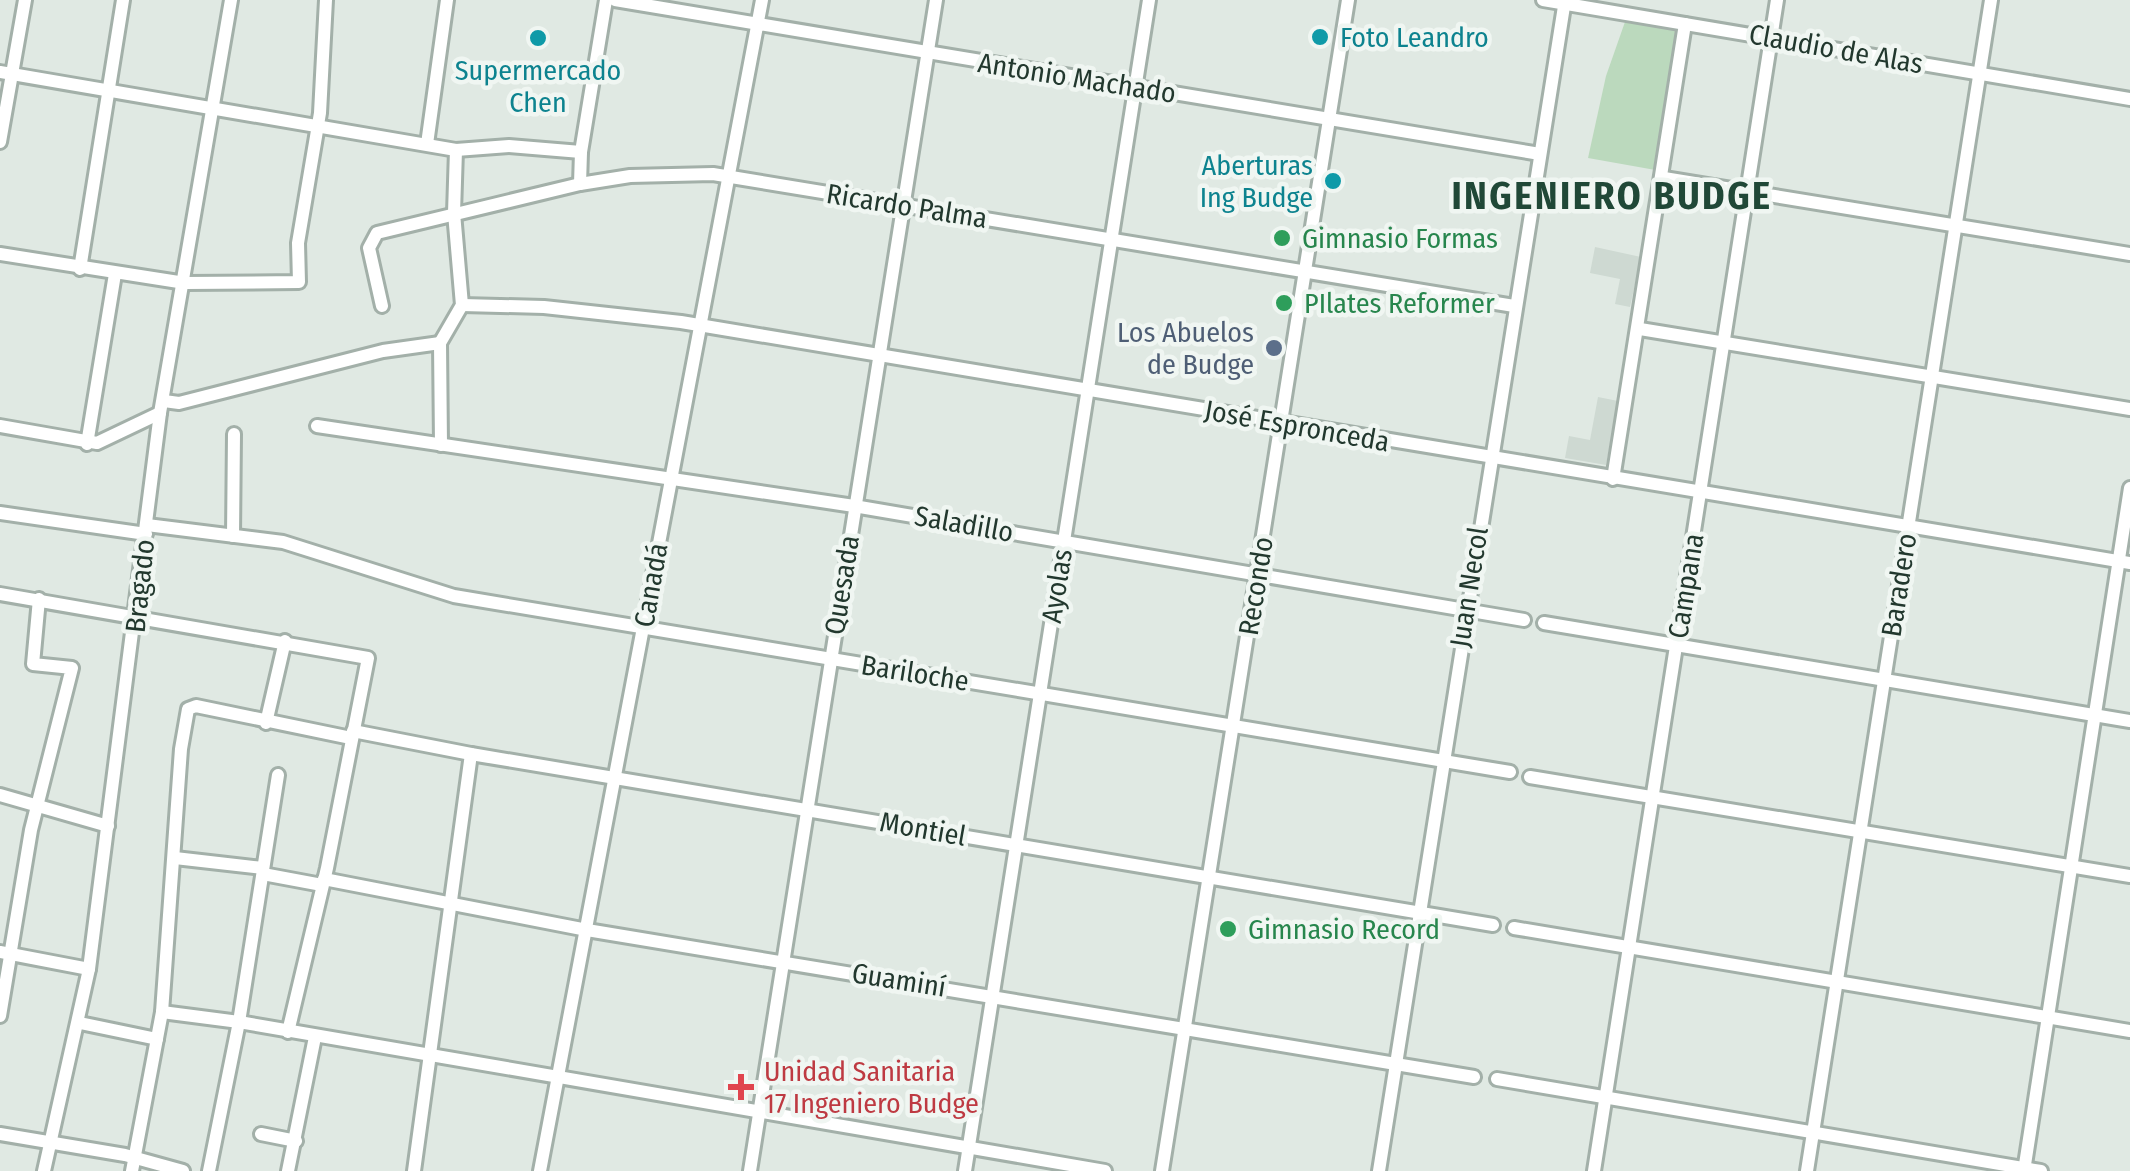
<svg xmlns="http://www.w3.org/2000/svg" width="2130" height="1171" font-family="'Fira Sans Condensed',sans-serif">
<rect width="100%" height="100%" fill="#e0e9e3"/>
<g fill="#ced9d2">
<polygon points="1595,247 1641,257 1630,307 1615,304 1620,279 1590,273"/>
<polygon points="1598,397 1618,401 1606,465 1565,458 1569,436 1590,440"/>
</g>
<polygon fill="#bbd9bd" points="1626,19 1681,27 1661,171 1588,158 1606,76"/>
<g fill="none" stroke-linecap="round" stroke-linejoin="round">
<g stroke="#a3b0a9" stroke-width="18">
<g id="minor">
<polyline points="615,0 1540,154"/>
<polyline points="1543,0 2130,99"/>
<polyline points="0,72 456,150 509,146 581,152"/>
<polyline points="0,142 25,0"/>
<polyline points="427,144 447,0"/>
<polyline points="1664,178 2130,254"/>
<polyline points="580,184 581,152 606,0"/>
<polyline points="0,254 185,283 299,282 298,243 320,113 326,0"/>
<polyline points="80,269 123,0"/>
<polyline points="462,305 544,307 681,322 2130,563"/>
<polyline points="382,306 369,248 377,233 580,184 630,176 713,174 1514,306"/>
<polyline points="1640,329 2130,409"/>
<polyline points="164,401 179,403 383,351 440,343"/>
<polyline points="0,426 97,443 160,413"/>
<polyline points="317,426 854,506 1524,620"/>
<polyline points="87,444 115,274"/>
<polyline points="441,445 440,343 462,305 454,213 456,150"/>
<polyline points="1613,479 1685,24"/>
<polyline points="0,513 146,534"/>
<polyline points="147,525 283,542 454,596 1510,772"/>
<polyline points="233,536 234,434"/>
<polyline points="0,594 368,658 327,868 288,1032"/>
<polyline points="1544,623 2130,721"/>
<polyline points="266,723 285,641"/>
<polyline points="353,731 471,754 1493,925"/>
<polyline points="1530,777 2130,876"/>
<polyline points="0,795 108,826"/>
<polyline points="175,858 263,868"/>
<polyline points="263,874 322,885"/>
<polyline points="324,879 587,930 1474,1077"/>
<polyline points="1514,928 2130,1031"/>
<polyline points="0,952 89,969"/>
<polyline points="162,1012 239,1022 1105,1171"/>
<polyline points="0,1016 31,830 72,668 33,664 39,599"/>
<polyline points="80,1023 157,1039"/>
<polyline points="1497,1079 2041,1171"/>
<polyline points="0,1134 125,1155 183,1171"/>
<polyline points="261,1134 296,1141"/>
<polyline points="44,1171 89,969 160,413 231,0"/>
<polyline points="132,1171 162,1012 181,749 188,709 196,706 351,738"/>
<polyline points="209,1171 239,1022 278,775"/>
<polyline points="288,1171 315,1037"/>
<polyline points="414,1171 471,754"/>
<polyline points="540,1171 762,0"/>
<polyline points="750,1171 936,0"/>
<polyline points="965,1171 1149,0"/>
<polyline points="1162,1171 1348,0"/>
<polyline points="1379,1171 1565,0"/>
<polyline points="1594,1171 1777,0"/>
<polyline points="1807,1171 1991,0"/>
<polyline points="2024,1171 2130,488"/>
</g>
</g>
<use href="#minor" stroke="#fff" stroke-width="12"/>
</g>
<g fill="#0f9aa8" stroke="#f0f6f2" stroke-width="4">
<circle cx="1320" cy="37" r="10"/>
<circle cx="538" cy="38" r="10"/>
<circle cx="1333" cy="181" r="10"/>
</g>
<g fill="#2e9e5b" stroke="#f0f6f2" stroke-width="4">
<circle cx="1282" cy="238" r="10"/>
<circle cx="1284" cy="303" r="10"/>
<circle cx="1228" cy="929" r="10"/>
</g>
<circle fill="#5c6f8a" stroke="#f0f6f2" stroke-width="4" cx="1274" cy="348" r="10"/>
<path fill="#e0444e" stroke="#f0f6f2" stroke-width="4" d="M736 1072h10v10h10v10h-10v10h-10v-10h-10v-10h10z"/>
<g text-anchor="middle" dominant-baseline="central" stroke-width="9" stroke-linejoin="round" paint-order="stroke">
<g font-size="28" fill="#0d838f" stroke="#f0f6f2" text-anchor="start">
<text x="1340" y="37">Foto Leandro</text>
<text x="538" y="70" text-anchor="middle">Supermercado<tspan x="538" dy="32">Chen</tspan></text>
<text x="1313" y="165" text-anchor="end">Aberturas<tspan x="1313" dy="32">Ing Budge</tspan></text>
</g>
<g font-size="28" fill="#22382e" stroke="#f0f6f2">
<text transform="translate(1836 49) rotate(10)">Claudio de Alas</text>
<text transform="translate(1077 78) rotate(9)">Antonio Machado</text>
<text transform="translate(907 206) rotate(9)">Ricardo Palma</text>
<text transform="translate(1297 426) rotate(10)">José Espronceda</text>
<text transform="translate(964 524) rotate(10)">Saladillo</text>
<text transform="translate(651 585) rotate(-80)">Canadá</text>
<text transform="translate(842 585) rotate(-81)">Quesada</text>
<text transform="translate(1899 585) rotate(-81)">Baradero</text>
<text transform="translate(140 586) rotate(-84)">Bragado</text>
<text transform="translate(1057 586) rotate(-81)">Ayolas</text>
<text transform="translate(1256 586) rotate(-81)">Recondo</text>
<text transform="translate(1686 586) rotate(-81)">Campana</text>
<text transform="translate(1469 587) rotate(-81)">Juan Necol</text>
<text transform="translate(915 673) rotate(9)">Bariloche</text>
<text transform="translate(923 829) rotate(10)">Montiel</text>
<text transform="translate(899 980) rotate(9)">Guaminí</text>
</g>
<g font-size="28" fill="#27864d" stroke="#f0f6f2" text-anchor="start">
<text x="1302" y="238">Gimnasio Formas</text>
<text x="1304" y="303">PIlates Reformer</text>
<text x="1248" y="929">Gimnasio Record</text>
</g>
<g font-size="28" fill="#4e5e75" stroke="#f0f6f2" text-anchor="end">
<text x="1254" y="332">Los Abuelos<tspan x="1254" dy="32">de Budge</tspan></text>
</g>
<g font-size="28" fill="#be3a42" stroke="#f0f6f2" text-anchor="start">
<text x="764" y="1071">Unidad Sanitaria<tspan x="764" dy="32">17 Ingeniero Budge</tspan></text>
</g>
<g font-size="38" font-weight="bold" letter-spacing="2.5" fill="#204837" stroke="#f0f6f2">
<text x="1612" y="196">INGENIERO BUDGE</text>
</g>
</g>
</svg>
